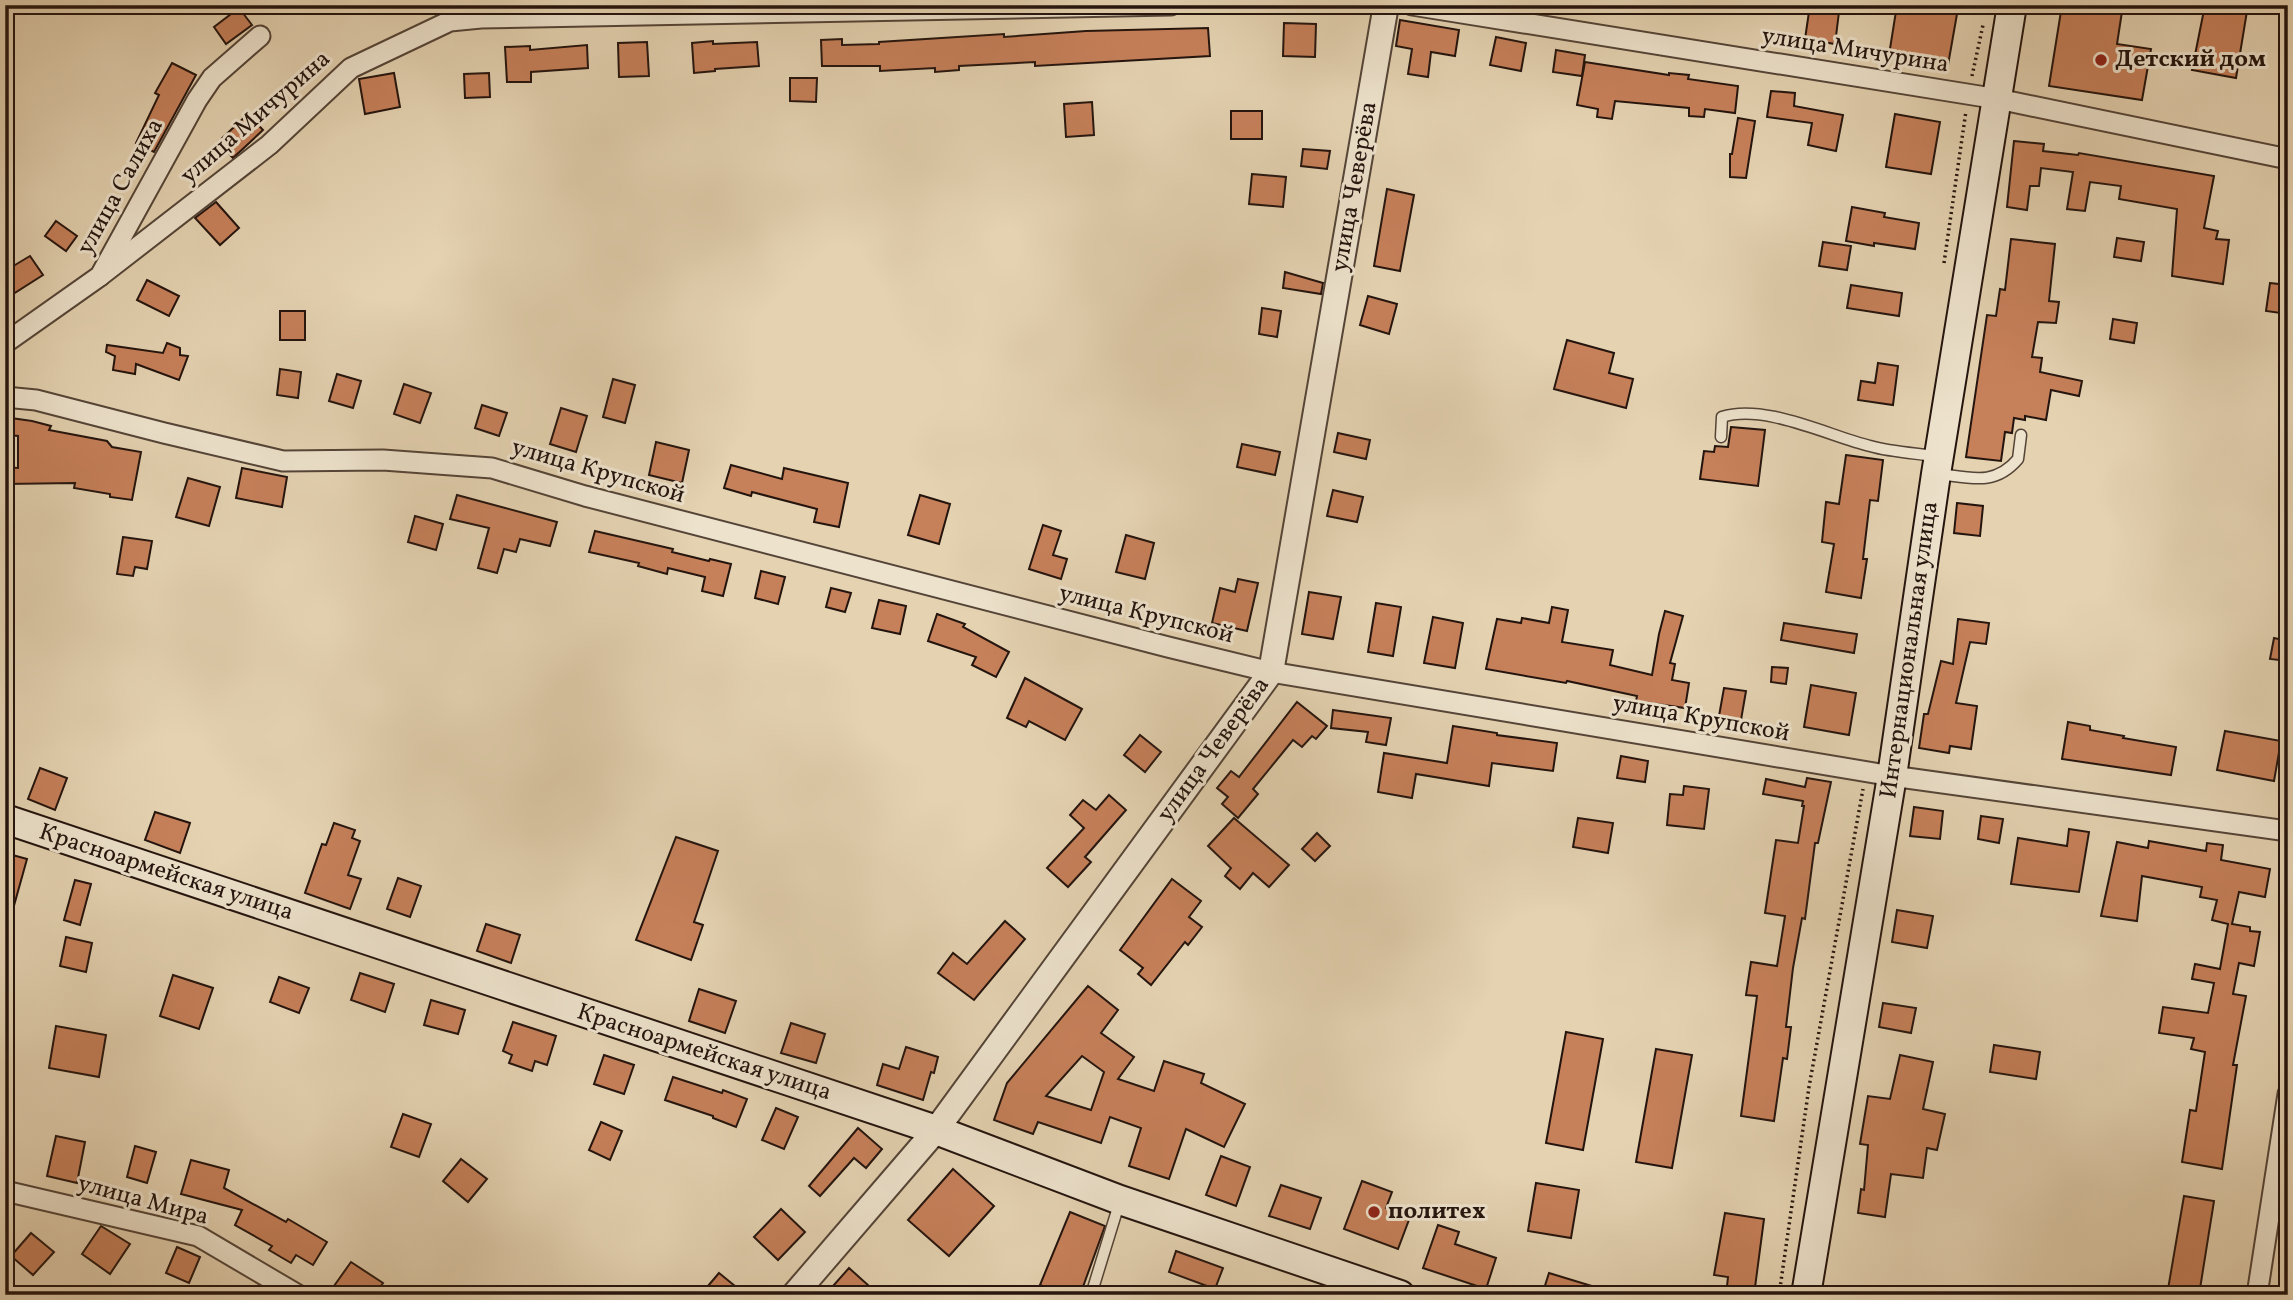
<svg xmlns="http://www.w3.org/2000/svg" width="2293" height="1300" font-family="Vollkorn,serif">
<rect width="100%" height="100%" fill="#e4d2b1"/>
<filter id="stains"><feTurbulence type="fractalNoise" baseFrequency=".00286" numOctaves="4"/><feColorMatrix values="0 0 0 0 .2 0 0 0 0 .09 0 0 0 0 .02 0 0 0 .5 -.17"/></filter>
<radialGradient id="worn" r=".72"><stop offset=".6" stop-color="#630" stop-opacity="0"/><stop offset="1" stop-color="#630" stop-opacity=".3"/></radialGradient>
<g fill="#c6805a" stroke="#24140e" stroke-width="2" fill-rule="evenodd">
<polygon points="1810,5 1830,5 1829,11 1839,12 1835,44 1805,39"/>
<polygon points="1897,5 1957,14 1948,65 1889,55"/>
<polygon points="2062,5 2123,5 2117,44 2151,49 2142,100 2049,86"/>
<polygon points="2205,5 2248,5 2236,78 2192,70"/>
<polygon points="239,8 252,25 226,44 214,27"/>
<polygon points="1400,20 1459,30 1455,56 1431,52 1428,77 1408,74 1412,49 1396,46"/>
<polygon points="1284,23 1316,24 1315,57 1283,56"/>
<polygon points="1208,28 1210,56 1035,66 1035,62 959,66 959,70 935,72 935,68 880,71 880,66 822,66 821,40 842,39 842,45 879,44 879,42 1004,34 1004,37 1086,31"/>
<polygon points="1496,37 1526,43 1521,71 1490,65"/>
<polygon points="713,41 713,44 757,42 759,66 715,69 715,71 694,73 692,43"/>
<polygon points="647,42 649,76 619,77 618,43"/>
<polygon points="587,45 588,68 531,72 531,82 507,82 505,47 530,46 530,50"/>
<polygon points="1556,50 1585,55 1582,76 1553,72"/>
<polygon points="1585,62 1669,75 1669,73 1689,75 1688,79 1738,86 1735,113 1705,109 1704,117 1689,116 1689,108 1615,101 1612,119 1597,117 1598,109 1577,105"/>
<polygon points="172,63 196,75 154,152 136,143 159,95 155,93"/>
<polygon points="394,73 400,107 365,114 359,79"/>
<polygon points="489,73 490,97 465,98 464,74"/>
<polygon points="790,78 817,78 816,102 790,101"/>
<polygon points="1771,91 1795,93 1794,106 1843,115 1836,151 1808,145 1812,123 1767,117"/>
<polygon points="1092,102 1094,135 1066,137 1064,104"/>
<rect x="1231" y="111" width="31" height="28"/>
<polygon points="248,114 263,130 233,158 218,142"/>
<polygon points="1895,114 1940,122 1931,174 1886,167"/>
<polygon points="1738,118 1755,121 1746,178 1730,177 1730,154 1732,154"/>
<polygon points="2014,141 2044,144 2043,151 2078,155 2079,153 2214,176 2204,228 2218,231 2216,239 2229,240 2223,284 2172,276 2177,209 2119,199 2121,186 2090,182 2085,211 2067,209 2073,172 2041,168 2039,186 2030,186 2027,210 2007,207"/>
<polygon points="1303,149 1330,151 1327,169 1301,166"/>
<polygon points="1252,174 1286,177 1283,207 1249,204"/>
<polygon points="1387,189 1414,195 1400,271 1374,266"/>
<polygon points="216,202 239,228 220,245 195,218"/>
<polygon points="1852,207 1885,213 1884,217 1919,223 1915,249 1874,243 1874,246 1846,241"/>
<polygon points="56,221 77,236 66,251 45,236"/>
<polygon points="2117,238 2144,242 2141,261 2114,257"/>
<polygon points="2011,239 2055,244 2049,301 2059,302 2056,323 2038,322 2032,357 2042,358 2040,372 2082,381 2079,396 2051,390 2046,420 2025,416 2025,420 2014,418 2012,433 2005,432 2001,461 1966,457 1987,315 1996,316 2000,289 2005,290"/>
<polygon points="1823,242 1851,246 1847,270 1819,266"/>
<polygon points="30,256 43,275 13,294 5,281 5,271"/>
<polygon points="1285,272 1323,283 1321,294 1283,288"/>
<polygon points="147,280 179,296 169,316 137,300"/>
<polygon points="2270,283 2288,285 2288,314 2266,311"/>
<polygon points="1851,285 1902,293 1899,316 1847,308"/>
<polygon points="1368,296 1397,304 1389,334 1360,325"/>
<polygon points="1262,308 1281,311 1277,337 1259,334"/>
<rect x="280" y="311" width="25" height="29"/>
<polygon points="2113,319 2137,323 2134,343 2110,339"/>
<polygon points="1567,340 1614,353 1609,373 1633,379 1626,408 1554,389"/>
<polygon points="167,343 180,348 180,355 188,356 179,380 136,364 135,374 113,370 115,356 106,352 107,345 163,353"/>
<polygon points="1878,363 1898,366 1893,405 1858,400 1861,381 1875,383"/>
<polygon points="280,369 301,372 298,398 277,395"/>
<polygon points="337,374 361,381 353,408 329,401"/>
<polygon points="613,379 635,385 625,423 603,417"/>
<polygon points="404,384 431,393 420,423 394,414"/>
<polygon points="482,405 507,413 499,436 475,428"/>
<polygon points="561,408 587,416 576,452 550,444"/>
<polygon points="11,418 32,421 51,426 49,430 107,441 112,447 141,452 132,500 110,497 110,494 74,488 75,483 5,484 5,467 18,468 18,436 9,435"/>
<polygon points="1731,427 1765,430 1758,486 1700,479 1704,451 1714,452 1715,446 1728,447"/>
<polygon points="1338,433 1370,440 1366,459 1334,452"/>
<polygon points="656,442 689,450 682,483 649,475"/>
<polygon points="1242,444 1280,452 1275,475 1237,467"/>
<polygon points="1846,455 1883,460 1878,501 1870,500 1863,559 1867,559 1861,598 1826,592 1834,544 1822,542 1826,502 1839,504"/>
<polygon points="731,465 782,479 784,468 848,483 839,527 814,522 817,509 752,492 751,496 724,488"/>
<polygon points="242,468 287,477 282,507 236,498"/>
<polygon points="188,478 220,487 209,526 176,517"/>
<polygon points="1333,490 1363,497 1357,522 1327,516"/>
<polygon points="457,495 557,522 550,546 520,539 516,552 504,549 497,573 478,568 489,528 450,519"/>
<polygon points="920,495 950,504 939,544 908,535"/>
<polygon points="1957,503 1983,506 1980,536 1954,533"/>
<polygon points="415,516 443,524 436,550 408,542"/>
<polygon points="1043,525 1061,531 1053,555 1067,559 1061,579 1029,569"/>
<polygon points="595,531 673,549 672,552 709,561 710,559 731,564 723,596 702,591 705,577 668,568 667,574 638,566 639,563 589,552"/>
<polygon points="1126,535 1154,543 1145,579 1116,572"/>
<polygon points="123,537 152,541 147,569 135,567 133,576 117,574"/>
<polygon points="761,571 785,577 778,604 755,598"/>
<polygon points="1238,579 1258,583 1247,631 1212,623 1220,588 1235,592"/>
<polygon points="831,588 851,593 845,612 826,607"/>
<polygon points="1309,592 1341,597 1333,639 1302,634"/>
<polygon points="879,600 906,606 900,634 872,628"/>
<polygon points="1376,603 1401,607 1393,656 1368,652"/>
<polygon points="1552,607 1568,610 1562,642 1613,650 1610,665 1652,675 1659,634 1665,611 1683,616 1670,663 1675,664 1672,680 1689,683 1685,708 1636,701 1637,696 1567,681 1566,683 1486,669 1497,619 1521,623 1522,618 1549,623"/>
<polygon points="937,614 965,624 963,627 1009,652 996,677 972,665 976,657 928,641"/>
<polygon points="1433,617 1463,623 1455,668 1424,663"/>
<polygon points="1958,619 1989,623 1986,644 1970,642 1956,703 1977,706 1971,749 1950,746 1949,753 1919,748 1924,714 1928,714 1941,661 1953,664"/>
<polygon points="1784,623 1857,634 1854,653 1781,640"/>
<polygon points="2274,638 2288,641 2288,661 2270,659"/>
<polygon points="1772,667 1788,668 1786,684 1771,682"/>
<polygon points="1025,678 1082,709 1065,740 1029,721 1026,727 1007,718"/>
<polygon points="1811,685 1856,693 1849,735 1804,727"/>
<polygon points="1724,688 1746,691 1741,720 1719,716"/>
<polygon points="1297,702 1327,726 1316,739 1312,736 1302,747 1293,740 1253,789 1258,794 1238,818 1222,804 1228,797 1217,788 1231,771 1239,777"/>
<polygon points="1333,710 1391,718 1386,745 1366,742 1368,732 1331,728"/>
<polygon points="2068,722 2090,726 2090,730 2124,736 2123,738 2176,747 2171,775 2062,759"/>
<polygon points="1453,726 1497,733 1497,735 1557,743 1553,771 1492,763 1489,786 1416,774 1412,798 1378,792 1384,753 1447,763"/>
<polygon points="2225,731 2281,741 2274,781 2217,770"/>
<polygon points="1140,735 1161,752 1145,772 1124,755"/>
<polygon points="1621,756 1648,761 1645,782 1617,778"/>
<polygon points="40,768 67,778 55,810 28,799"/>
<polygon points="1807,778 1831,782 1818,843 1815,843 1805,919 1802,918 1793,968 1786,1027 1791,1027 1787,1059 1783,1058 1774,1121 1741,1116 1757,996 1746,995 1751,962 1777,966 1785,916 1765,913 1776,840 1798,843 1804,806 1802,806 1803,801 1763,794 1766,779 1805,787"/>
<polygon points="1684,786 1709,789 1704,829 1667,825 1670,794 1683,795"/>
<polygon points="1109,795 1126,810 1085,857 1091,862 1068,887 1047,868 1084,828 1070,815 1083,800 1096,810"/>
<polygon points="1914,807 1943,811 1940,839 1910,836"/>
<polygon points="155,812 190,823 180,853 145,840"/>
<polygon points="1981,816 2003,819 1999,843 1978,839"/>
<polygon points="1234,818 1289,865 1269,887 1253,873 1240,889 1225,876 1231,868 1208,846"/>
<polygon points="1578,818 1613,823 1608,853 1573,847"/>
<polygon points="334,823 355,830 352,838 360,841 348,875 361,879 350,909 305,893 322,844 326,845"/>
<polygon points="2069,829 2089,832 2079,892 2011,884 2018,838 2067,846"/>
<polygon points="1317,833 1330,846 1315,861 1302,849"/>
<polygon points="676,837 718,851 694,922 703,925 691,960 636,940"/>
<polygon points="2149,841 2206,851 2207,843 2223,845 2221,860 2270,869 2265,897 2239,892 2232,924 2250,927 2250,931 2260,932 2254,966 2239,963 2233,994 2246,996 2233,1065 2237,1065 2222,1169 2182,1162 2190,1110 2196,1111 2205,1052 2191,1049 2194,1038 2159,1033 2163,1007 2208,1013 2214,983 2192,979 2195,964 2220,969 2228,924 2212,920 2217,900 2200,897 2202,887 2142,876 2137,921 2101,916 2117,842 2148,848"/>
<polygon points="5,853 27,859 10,920 5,920"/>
<polygon points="398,878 421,886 410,917 387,909"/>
<polygon points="1172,879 1201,901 1189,917 1202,927 1188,945 1185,942 1151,985 1138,974 1143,968 1120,950"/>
<polygon points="75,880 91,884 80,925 64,920"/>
<polygon points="1897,910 1933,916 1927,948 1892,942"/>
<polygon points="1005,921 1025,939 974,1000 938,973 953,953 967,964"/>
<polygon points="486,924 520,935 511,963 477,951"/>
<polygon points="66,937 92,943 86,972 60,966"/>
<polygon points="360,973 394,984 385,1012 351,1000"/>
<polygon points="173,975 213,988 199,1029 160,1016"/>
<polygon points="279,977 309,988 299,1013 270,1002"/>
<path d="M1088 986 1118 1010 1101 1033 1134 1057 1118 1079 1154 1091 1164 1061 1204 1074 1201 1083 1245 1104 1224 1147 1186 1129 1169 1179 1129 1166 1141 1128 1110 1117 1101 1143 1038 1122 1033 1134 994 1120 1007 1083ZM1082 1056 1104 1072 1091 1110 1046 1096Z"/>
<polygon points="699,989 736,1001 725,1033 689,1021"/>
<polygon points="431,1000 465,1010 458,1034 424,1025"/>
<polygon points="1883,1003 1916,1008 1911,1033 1879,1027"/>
<polygon points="513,1022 556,1036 547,1065 535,1061 532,1071 509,1063 512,1055 503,1051"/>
<polygon points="791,1023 825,1034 816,1063 781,1053"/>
<polygon points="56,1026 106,1035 99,1077 49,1068"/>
<polygon points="1566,1032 1603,1039 1583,1150 1546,1143"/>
<polygon points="1994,1045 2040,1052 2036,1079 1990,1072"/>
<polygon points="906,1047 938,1057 934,1073 931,1072 923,1100 877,1085 883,1064 899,1069"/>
<polygon points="1656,1049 1692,1055 1672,1168 1636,1162"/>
<polygon points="604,1055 634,1065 624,1094 594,1084"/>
<polygon points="1900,1055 1933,1062 1923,1109 1945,1114 1937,1150 1927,1148 1923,1178 1891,1174 1885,1217 1858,1213 1861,1189 1864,1190 1868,1145 1860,1144 1868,1096 1890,1099"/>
<polygon points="673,1077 722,1093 723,1090 747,1099 736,1127 713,1118 713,1116 665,1100"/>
<polygon points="776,1108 798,1117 784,1149 762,1140"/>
<polygon points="403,1114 431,1124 419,1157 391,1147"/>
<polygon points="601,1122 622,1131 610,1160 589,1150"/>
<polygon points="858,1128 882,1149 866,1168 854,1158 820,1196 809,1186"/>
<polygon points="56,1136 85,1142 77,1183 47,1176"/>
<polygon points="135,1146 156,1152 147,1183 127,1177"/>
<polygon points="1221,1156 1250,1167 1236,1206 1206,1195"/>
<polygon points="461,1159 487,1179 468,1202 443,1181"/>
<polygon points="191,1160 229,1170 224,1188 286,1222 288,1219 327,1242 313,1265 296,1255 291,1263 269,1250 272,1246 235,1225 242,1210 181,1194"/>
<polygon points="953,1169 994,1206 949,1256 908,1220"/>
<polygon points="1362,1181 1392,1192 1386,1208 1410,1217 1398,1249 1344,1229"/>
<polygon points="1536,1183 1579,1190 1571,1238 1528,1231"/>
<polygon points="1281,1185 1321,1198 1310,1229 1269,1216"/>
<polygon points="2184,1196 2214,1201 2199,1295 2167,1295"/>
<polygon points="781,1209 805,1232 778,1260 754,1237"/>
<polygon points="1070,1212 1105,1226 1080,1295 1064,1295 1040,1285"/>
<polygon points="1725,1213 1764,1219 1754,1295 1726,1295 1728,1277 1714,1275"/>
<polygon points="1438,1225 1459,1232 1455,1244 1496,1258 1486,1289 1423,1268"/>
<polygon points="101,1226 130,1244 110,1274 82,1254"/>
<polygon points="31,1233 54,1252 33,1275 11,1256"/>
<polygon points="177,1247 200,1257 189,1283 166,1273"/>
<polygon points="1176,1251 1223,1268 1215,1289 1169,1272"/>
<polygon points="351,1262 383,1283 375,1295 346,1295 334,1286"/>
<polygon points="849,1268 879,1295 825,1295"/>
<polygon points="719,1273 746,1295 718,1295 708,1286"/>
<polygon points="1549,1273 1608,1291 1607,1295 1542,1295"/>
</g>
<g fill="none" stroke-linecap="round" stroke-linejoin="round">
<g stroke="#544437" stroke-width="13">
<g id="service">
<path d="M1721 437 1722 417C1764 403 1829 436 1870 446 1891 452 1914 453 1935 456"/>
<path d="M1940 474C1972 478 1995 486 2018 459L2021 435"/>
<polyline points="1091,1295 1119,1204"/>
</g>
</g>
<g stroke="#544437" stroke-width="23">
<g id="minor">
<polyline points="1412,5 1998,99 2288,159"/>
<polyline points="100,276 269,145 351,68 450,21 481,18 1171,5"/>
<polyline points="5,343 100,276 197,100 212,78 260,36"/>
<polyline points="5,397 36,400 164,433 283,461 383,460 492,468 585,496 1168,647 1271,672 1892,776 2288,831"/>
<polyline points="5,1191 198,1236 298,1295"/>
<polyline points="2257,1295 2288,1094"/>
</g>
</g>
<g stroke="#544437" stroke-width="28">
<polyline id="tertiary" points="794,1295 936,1130 1271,672 1386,5"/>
</g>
<g stroke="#24140e" stroke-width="32">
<g id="secondary">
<polyline points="5,819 936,1130 1120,1200 1400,1295"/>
<polyline points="1806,1295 1892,776 1936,474 2012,5"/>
</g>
</g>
<g stroke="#24140e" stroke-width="3.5" stroke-dasharray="2 3.5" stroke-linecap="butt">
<polyline points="1972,76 1983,25"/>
<polyline points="1944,263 1966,111"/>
<polyline points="1779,1295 1809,1087 1863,789"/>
</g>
<use href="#service" stroke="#ede2cc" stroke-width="10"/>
<use href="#minor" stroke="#ede2cc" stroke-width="19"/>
<use href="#tertiary" stroke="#ede2cc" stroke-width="24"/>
<use href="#secondary" stroke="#ede2cc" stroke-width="28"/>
</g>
<g fill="#8f2418" stroke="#ede2cc" stroke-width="2.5">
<circle cx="2101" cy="60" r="7"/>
<circle cx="1374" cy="1212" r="7"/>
</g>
<g text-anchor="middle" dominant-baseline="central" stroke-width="6" stroke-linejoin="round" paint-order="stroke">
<g font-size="24" fill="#24140e" stroke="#ede2cc">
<text transform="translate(1855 51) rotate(9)">улица Мичурина</text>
<text transform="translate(256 118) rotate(-41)">улица Мичурина</text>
<text transform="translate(121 187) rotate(-61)">улица Салиха</text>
<text transform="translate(1355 187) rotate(-80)">улица Чеверёва</text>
<text transform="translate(598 472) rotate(16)">улица Крупской</text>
<text transform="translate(1146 615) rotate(14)">улица Крупской</text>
<text transform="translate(1910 650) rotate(-82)">Интернациональная улица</text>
<text transform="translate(1701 719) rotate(10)">улица Крупской</text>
<text transform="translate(1214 750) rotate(-54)">улица Чеверёва</text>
<text transform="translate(166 873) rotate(18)">Красноармейская улица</text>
<text transform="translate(704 1053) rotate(18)">Красноармейская улица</text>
<text transform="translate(143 1201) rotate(15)">улица Мира</text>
</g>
<g font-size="24" font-weight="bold" fill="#24140e" stroke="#ede2cc" text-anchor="start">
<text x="2115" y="60">Детский дом</text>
<text x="1388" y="1212">политех</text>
</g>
</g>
<rect width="2293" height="1300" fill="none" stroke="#e4d2b1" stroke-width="28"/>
<rect x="7" y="7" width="2279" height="1286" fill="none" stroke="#24140e" stroke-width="3.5"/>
<rect x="14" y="14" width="2265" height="1272" fill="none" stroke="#24140e" stroke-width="2"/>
<rect width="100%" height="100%" filter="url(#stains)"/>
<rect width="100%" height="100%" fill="url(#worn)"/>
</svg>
